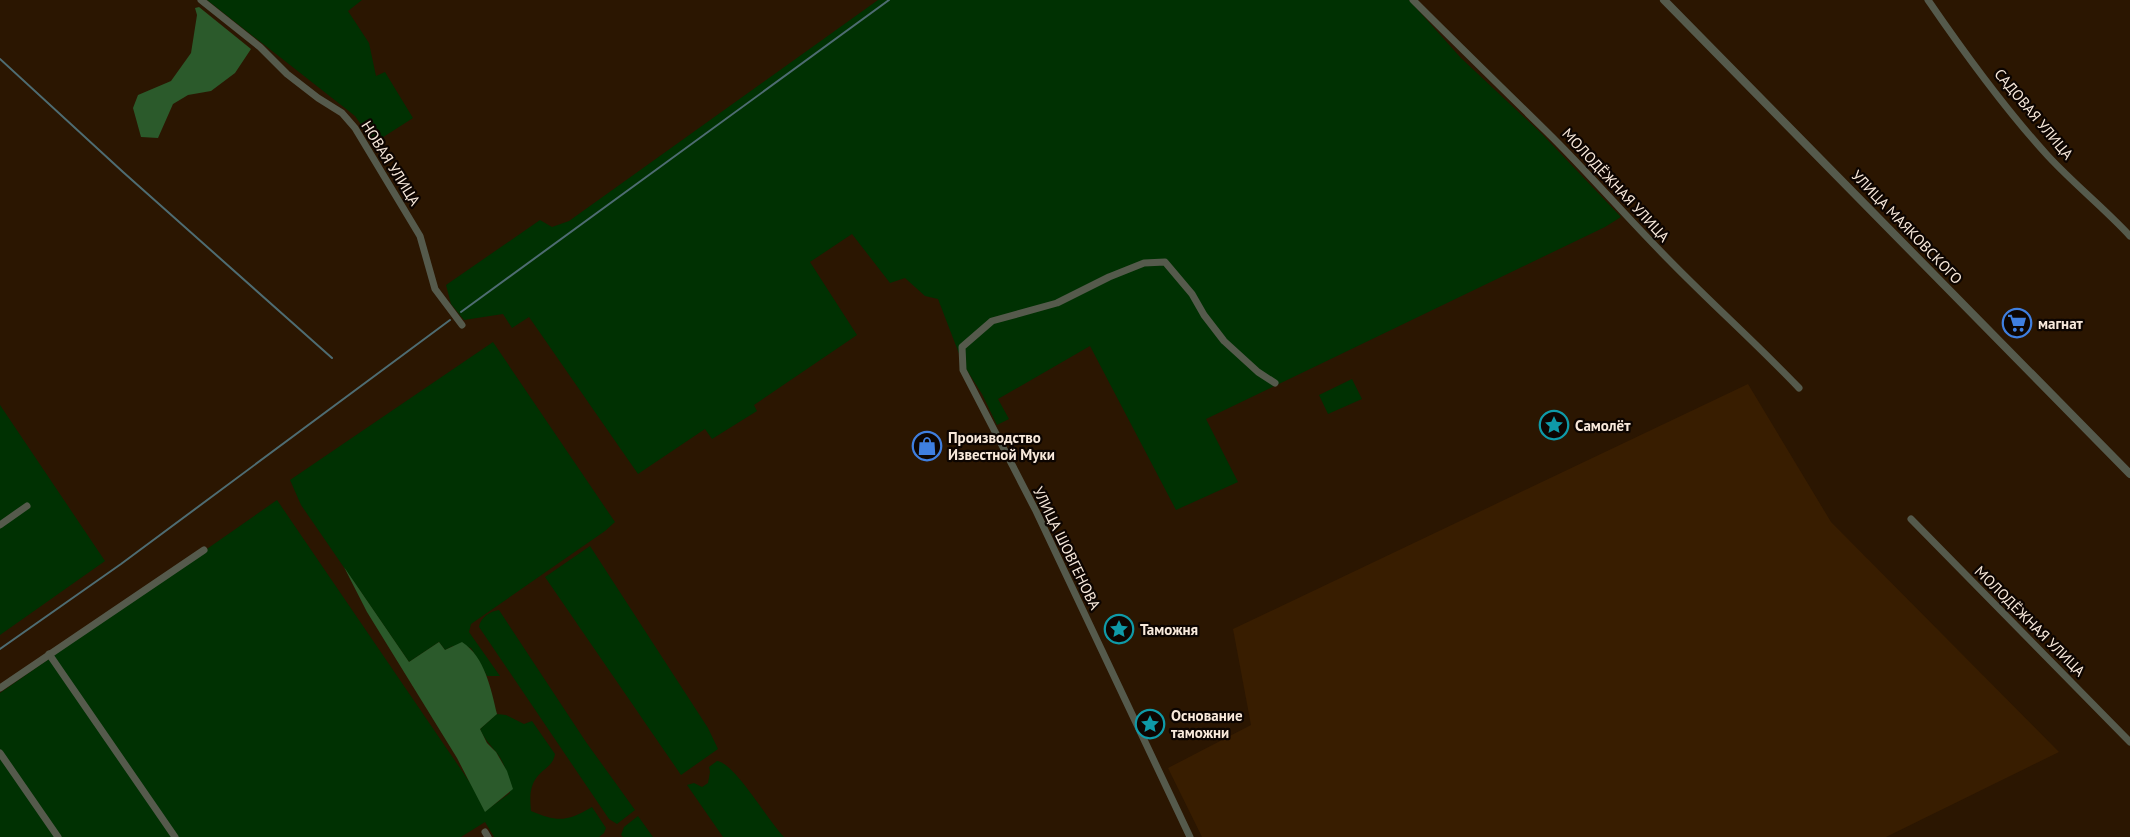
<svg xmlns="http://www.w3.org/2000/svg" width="2130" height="837" font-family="'PT Sans',sans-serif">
<rect width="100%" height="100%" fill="#2b1601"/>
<polygon fill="#381d00" points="1748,384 1831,522 2059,752 1886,837 1202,837 1168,768 1251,725 1233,629"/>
<g fill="#003102">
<polygon points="207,0 362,0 348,11 369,43 376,76 385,72 413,118 374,143 355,116"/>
<polygon points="878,0 1409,0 1461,58 1542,134 1621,217 1605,227 1206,419 1238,482 1176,510 1090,346 998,399 1009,419 997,425 982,394 963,364 938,299 925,296 905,278 890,283 852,234 810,262 857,335 754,405 757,411 712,439 705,429 638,474 529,317 512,328 503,314 464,320 451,304 446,285 540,220 552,227 569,221"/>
<polygon points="493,342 615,522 605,531 471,624 469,632 500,676 487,676 471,648 453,646 445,650 439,642 409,662 301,505 290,480"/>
<polygon points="1352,379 1362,399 1328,414 1319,395"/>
<polygon points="0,405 105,561 0,635"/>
<path d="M277 500 488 809 510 793C508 778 506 764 496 752 490 744 484 739 480 729L497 714 506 715 524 724 532 721 555 754C553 766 544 768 537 777 529 787 530 800 531 811 557 822 567 822 592 807L606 828 604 833 599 837H494L485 822 461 837H0V693Z"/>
<polygon points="590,546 708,728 718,749 681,775 545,577"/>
<path d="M499 610 586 742 635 810 617 824 609 819 479 627C480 618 490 611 499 610Z"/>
<path d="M717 761C735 763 768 821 784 837H723L687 785 694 783 702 787 708 783 710 772 709 767Z"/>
<polygon points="638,816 653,837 623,837 621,835 624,827"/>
</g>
<g fill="#2b5a2b">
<polygon points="199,7 251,49 235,73 211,91 188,95 173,104 158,138 141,137 133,108 138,95 171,81 191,53 197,15 195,8"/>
<path d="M344 567 409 662 439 642 445 650 462 642C485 657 491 689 497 714L480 729 487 743 496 752 507 771 513 789 485 812 457 758 367 612Z"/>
</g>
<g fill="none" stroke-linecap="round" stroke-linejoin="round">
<g stroke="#4e6c72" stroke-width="2">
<polyline points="0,59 123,172 332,358"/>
<polyline points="461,312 889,0"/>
<polyline points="0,649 121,564 450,320"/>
</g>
<g stroke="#555a4c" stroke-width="7">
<polyline points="201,0 260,47 287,74 318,98 342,113 355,128 420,236 435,289 462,325"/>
<path d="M1413 0C1457 44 1502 88 1546 131 1589 173 1627 218 1669 260 1712 304 1757 344 1799 388"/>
<path d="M1928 0C1965 54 2004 108 2048 156 2074 184 2104 208 2130 236"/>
<polyline points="1911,519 2130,742"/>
<polyline points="0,525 27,506"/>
<polyline points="49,654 175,837"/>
<polyline points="0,688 204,550"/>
<polyline points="0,753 58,837"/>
<polyline points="485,832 488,837"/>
<polyline points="1190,837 1036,511 963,370 962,347 992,321 1057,303 1109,277 1144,263 1165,262 1192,294 1204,315 1224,341 1258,372 1275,383"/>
</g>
<polyline stroke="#555a4c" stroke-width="8" points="1664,0 2130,474"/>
</g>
<defs>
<g id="supermarket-ring" transform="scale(1.5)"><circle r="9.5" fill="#0d0501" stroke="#3f7fe0" stroke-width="1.5"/><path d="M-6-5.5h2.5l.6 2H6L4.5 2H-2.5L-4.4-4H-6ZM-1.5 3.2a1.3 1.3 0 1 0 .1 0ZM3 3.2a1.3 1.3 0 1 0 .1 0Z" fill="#3f7fe0"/></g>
<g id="sight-ring" transform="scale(1.5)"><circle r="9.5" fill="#0d0501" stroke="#0f9aa8" stroke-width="1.5"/><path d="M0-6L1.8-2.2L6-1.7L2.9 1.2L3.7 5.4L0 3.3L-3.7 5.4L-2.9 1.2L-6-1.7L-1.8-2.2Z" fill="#0f9aa8"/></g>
<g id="shop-ring" transform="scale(1.5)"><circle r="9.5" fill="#0d0501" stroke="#3f7fe0" stroke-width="1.5"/><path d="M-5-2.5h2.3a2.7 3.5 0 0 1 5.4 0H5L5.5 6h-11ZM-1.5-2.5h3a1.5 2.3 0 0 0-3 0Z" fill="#3f7fe0"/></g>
</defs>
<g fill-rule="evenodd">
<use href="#supermarket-ring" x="2017" y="323"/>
<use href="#sight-ring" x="1554" y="425"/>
<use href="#shop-ring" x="927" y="446"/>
<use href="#sight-ring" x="1119" y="629"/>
<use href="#sight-ring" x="1150" y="724"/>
</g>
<g text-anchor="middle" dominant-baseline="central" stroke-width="4.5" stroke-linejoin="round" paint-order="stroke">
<g font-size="15" fill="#f8e9db" stroke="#0d0501">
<text transform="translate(2034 114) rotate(50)">САДОВАЯ УЛИЦА</text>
<text transform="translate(391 163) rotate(58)">НОВАЯ УЛИЦА</text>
<text transform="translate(1616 185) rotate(47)">МОЛОДЁЖНАЯ УЛИЦА</text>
<text transform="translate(1907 227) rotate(46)">УЛИЦА МАЯКОВСКОГО</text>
<text transform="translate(1067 548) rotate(64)">УЛИЦА ШОВГЕНОВА</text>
<text transform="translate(2030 621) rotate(45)">МОЛОДЁЖНАЯ УЛИЦА</text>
</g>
<g font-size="15" font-weight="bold" fill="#f8e9db" stroke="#0d0501" text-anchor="start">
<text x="2038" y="323">магнат</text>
<text x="1575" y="425">Самолёт</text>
<text x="948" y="437">Производство<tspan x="948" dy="17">Известной Муки</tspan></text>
<text x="1140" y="629">Таможня</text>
<text x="1171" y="715">Основание<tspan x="1171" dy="17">таможни</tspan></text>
</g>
</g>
</svg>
